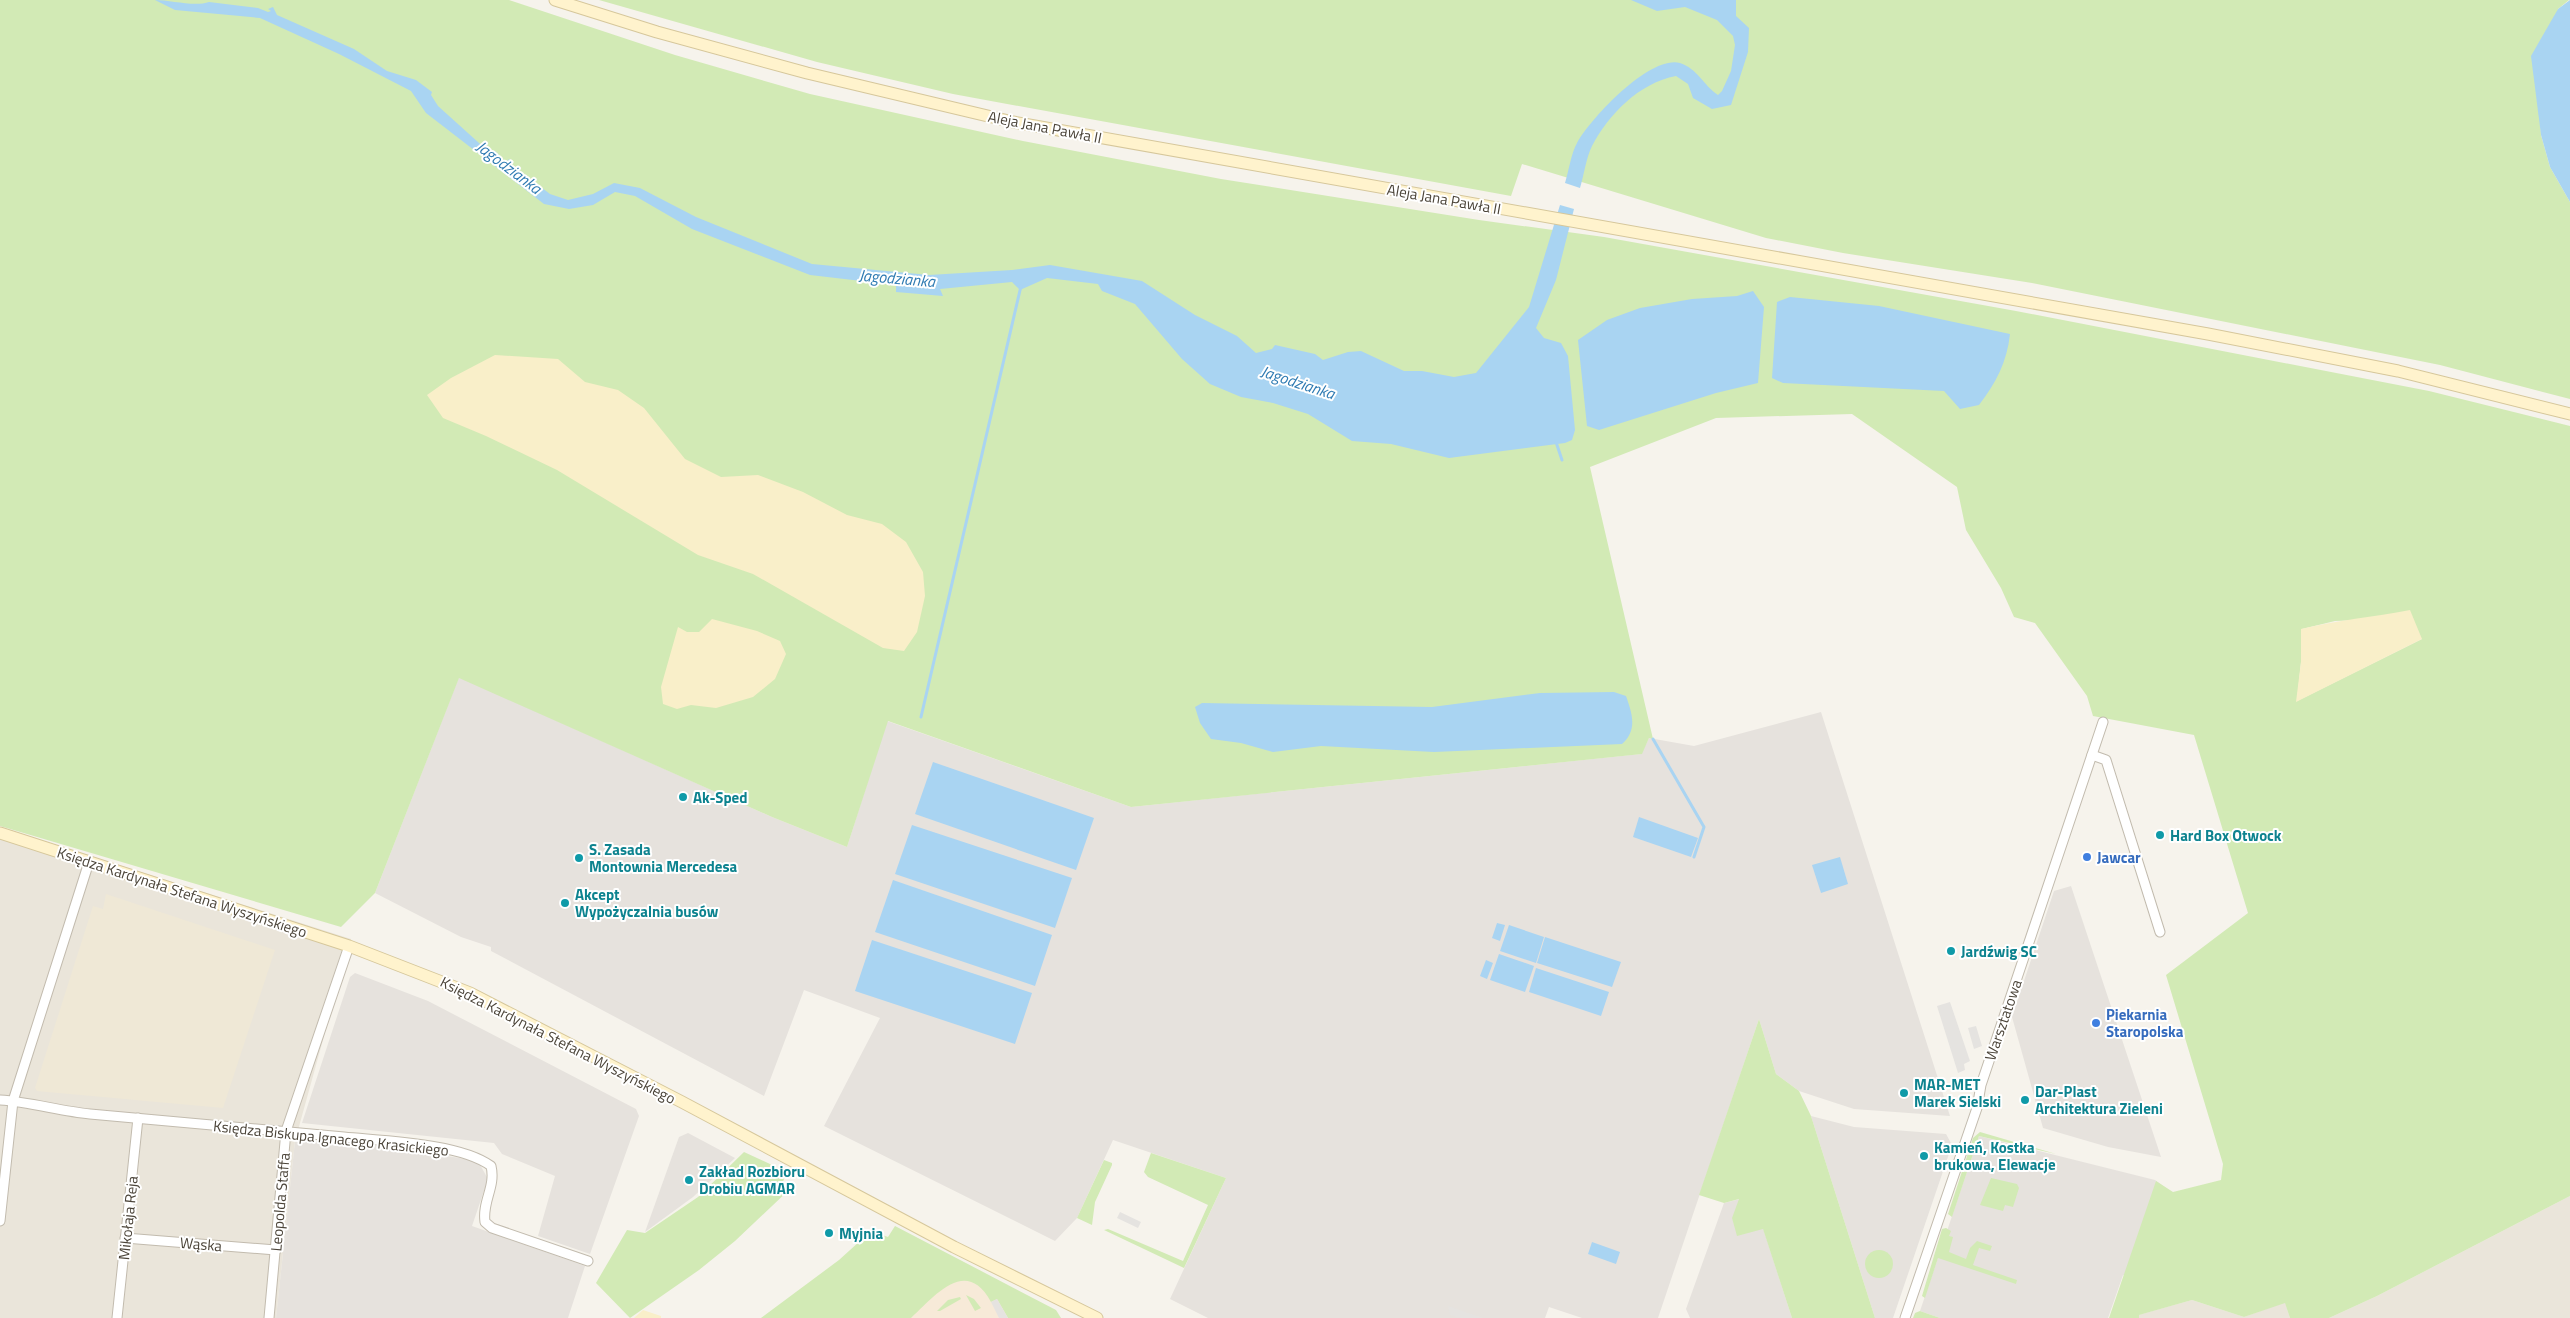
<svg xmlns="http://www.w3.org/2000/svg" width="2570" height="1318" font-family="'Titillium Web',sans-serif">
<rect width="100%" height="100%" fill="#f6f3ec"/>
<g fill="#eae5da">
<polygon points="0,827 351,939 295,1141 276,1318 0,1318"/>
<polygon points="2570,1196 2570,1318 2329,1318 2377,1296"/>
<polygon points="2192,1300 2244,1317 2285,1302 2290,1318 2139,1318 2138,1315"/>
</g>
<polygon fill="#f7ead8" points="954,1272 1045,1318 904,1318"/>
<g fill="#e6e2dd">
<polygon points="459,677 772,817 847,847 887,721 1131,807 1641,754 1649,738 1694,746 1821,712 1950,1116 1854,1109 1799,1091 1776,1074 1759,1019 1658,1318 1582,1318 1549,1307 1545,1318 1208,1318 1170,1299 1226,1178 1113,1140 1077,1218 1055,1241 824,1126 880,1018 804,990 764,1096 491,951 491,947 461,937 375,893"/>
<polygon points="2071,886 2161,1157 2108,1147 2043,1128 2012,1017 2054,891"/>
<polygon points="355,973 428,1001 636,1109 639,1116 590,1254 538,1236 555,1176 502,1154 494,1143 302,1123 350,977"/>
<polygon points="1811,1116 1854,1127 1946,1134 1952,1145 1893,1318 1875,1318"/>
<polygon points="688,1133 735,1158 693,1197 645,1232 679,1137"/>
<polygon points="1979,1136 2155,1180 2181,1199 2213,1306 2123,1275 2108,1318 1940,1318 1920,1311"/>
<polygon points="295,1141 391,1147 478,1161 488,1179 472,1226 585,1266 568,1318 276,1318"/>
<polygon points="1740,1199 1737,1235 1763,1228 1792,1318 1690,1318 1686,1309 1724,1203"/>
</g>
<polygon fill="#efe8d6" points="106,894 275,950 223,1108 37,1091 35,1088 93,906 103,909"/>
<g fill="#d2eab5" fill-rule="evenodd">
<path d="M0 0H509L675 55 810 94 1023 141 1221 179 1479 220 1604 237 2016 311 2429 391 2570 426V1196L2377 1296 2329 1318H2290L2285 1303 2244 1317 2192 1300 2139 1315V1318H2109L2156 1181 2173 1192 2221 1180 2223 1164 2166 975 2248 913 2194 735 2093 716 2087 696 2035 623 2014 617 2001 588 1966 530 1957 487 1852 414 1716 418 1590 467 1653 739 1649 738 1642 754 1131 807 888 721 847 847 772 817 459 678 375 893 341 927 0 826ZM2361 620 2422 639 2297 701 2301 662 2302 629 2335 621Z"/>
<polygon points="599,0 2569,0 2558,9 2540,115 2541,135 2550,167 2570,202 2570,399 2440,365 2032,283 1843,253 1766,238 1522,164 1511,196 953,94 817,62"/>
<polygon points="1759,1019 1776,1074 1799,1091 1811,1116 1875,1318 1792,1318 1763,1229 1737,1236 1732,1218 1739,1199 1724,1203 1699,1195"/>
<polygon points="1980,1132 2056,1154 1979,1136 1952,1217 1948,1214 1973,1138"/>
<polygon points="744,1152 787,1172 782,1184 791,1188 735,1241 699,1270 630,1318 596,1283 627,1230 645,1233 698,1197"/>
<polygon points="1151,1153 1226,1178 1184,1268 1104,1230 1108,1229 1183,1261 1208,1205 1148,1177 1144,1172"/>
<polygon points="1104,1160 1112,1163 1112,1165 1095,1202 1092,1225 1077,1218"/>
<polygon points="1991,1178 2017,1184 2019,1188 2013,1207 2005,1205 2003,1211 1980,1205"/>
<path d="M895 1226 1056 1310 1061 1318H1008L997 1299 991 1302C966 1256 935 1296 911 1318H761L839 1260 871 1231 888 1237Z"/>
<polygon points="1946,1228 1951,1231 1949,1236 1953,1237 1949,1252 1966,1259 1970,1248 1977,1241 1992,1246 1990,1251 1979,1248 1973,1265 2017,1280 2016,1284 1938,1258 1925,1298 1922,1296 1942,1229"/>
<circle cx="1879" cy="1264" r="14"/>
<polygon points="966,1295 974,1299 981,1308 975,1311"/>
<polygon points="960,1297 961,1299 940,1311 937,1311 948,1300"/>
<polygon points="1920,1311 1940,1318 1913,1318 1915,1313"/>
</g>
<g fill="#f9efc9">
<polygon points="495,355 558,359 585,382 618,390 644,408 685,459 721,477 758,475 803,492 847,515 882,524 906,542 923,572 925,596 917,632 904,651 883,648 753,574 698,555 557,470 486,436 443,418 427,395 451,378"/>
<path d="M2410 610 2422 639 2296 702 2301 662V629C2337 620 2374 617 2410 610Z"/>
<polygon points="712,619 757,631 780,641 786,654 775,679 753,697 716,708 691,705 677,709 663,704 661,687 678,627 687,632 699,632"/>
<polygon points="643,1310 661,1316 661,1318 634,1318"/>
</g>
<g fill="#e5e3e0">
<polygon points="1950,1002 1970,1061 1964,1064 1965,1070 1958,1073 1937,1006"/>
<polygon points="1976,1026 1982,1046 1974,1049 1968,1028"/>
<polygon points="1120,1212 1141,1222 1138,1228 1117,1218"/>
<polygon points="997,1299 1008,1318 999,1318 991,1302"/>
<polygon points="1448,1306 1483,1318 1461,1318 1450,1315"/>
</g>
<g fill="#a9d4f2">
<path d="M155 0C170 0 195 7 209 2L258 8 268 12 271 11 268 9 273 7 277 15 354 49 387 71 416 80 432 92 431 95 438 106 489 152 495 151 506 163 509 159 513 166 550 194 568 200 593 194 614 183 640 188 696 217 812 264 929 275 1012 270 1050 265 1142 281 1195 315 1237 336 1256 353 1272 349 1275 345 1315 354 1323 360 1348 352 1361 351 1404 371H1422L1454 377 1476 373 1529 307 1560 205 1574 209 1556 280 1536 328 1544 338 1561 343 1568 356 1575 430 1572 440 1565 443 1449 458 1391 444 1352 441 1308 414 1273 403 1241 397 1210 384 1182 359 1135 304 1102 291 1098 284 1047 278 1020 290 1012 282 940 289 943 296 896 292V285L810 275 692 229 635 196 615 192 593 205 569 209 544 204 426 113 411 91 339 54 260 18 175 10Z"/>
<path d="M1631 0H1736V16L1749 28 1748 52 1731 105 1712 109 1693 98 1688 84 1676 76C1639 83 1609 114 1592 146 1586 158 1584 175 1580 188L1565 183C1569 170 1571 154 1577 143 1591 118 1650 55 1680 63 1698 69 1703 85 1718 95L1722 91 1731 71 1735 45 1733 36 1717 20 1685 7 1657 11Z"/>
<polygon points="2570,0 2570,202 2550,167 2541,135 2531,56 2558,9"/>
<polygon points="1753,291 1764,307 1758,383 1716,393 1599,430 1587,426 1578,340 1607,320 1640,308 1692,299 1737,296"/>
<path d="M1790 297 1879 306 2010 334C2007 362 1996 383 1979 405L1960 409 1944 391 1783 383 1772 378 1777 302Z"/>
<path d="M1614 692 1626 696C1632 713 1638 730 1622 744L1434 752 1321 746 1273 752 1241 743 1211 739 1200 723 1195 707 1202 703 1432 707 1540 693Z"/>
<polygon points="933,762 1094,818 1076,870 915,814"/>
<polygon points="1639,817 1698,838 1691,857 1633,837"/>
<polygon points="912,825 1072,878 1055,928 895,874"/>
<polygon points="1840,857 1848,884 1821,893 1812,865"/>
<polygon points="893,880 1052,935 1035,986 875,932"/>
<polygon points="1497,923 1505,925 1500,941 1492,938"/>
<polygon points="1509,925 1544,937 1536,963 1500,951"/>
<polygon points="1545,937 1621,962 1612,987 1537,963"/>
<polygon points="872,940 1032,993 1015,1044 855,991"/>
<polygon points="1499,954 1534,966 1525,992 1490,980"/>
<polygon points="1486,960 1493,963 1487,979 1480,976"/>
<polygon points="1536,968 1609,992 1601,1016 1529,992"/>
<polygon points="1592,1242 1620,1252 1616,1264 1588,1254"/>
</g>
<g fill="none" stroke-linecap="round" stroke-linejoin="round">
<g stroke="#a9d4f2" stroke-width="3">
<polyline points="1556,442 1562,460"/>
<polyline points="921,717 1021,286"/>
<polyline points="1653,739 1704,827 1694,857"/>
</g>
<g stroke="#c2bbae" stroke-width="11">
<g id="street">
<polyline points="2092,755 2106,760 2160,932"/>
<path d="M0 1100C30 1102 60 1111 90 1114 174 1122 259 1129 344 1137 383 1141 460 1143 491 1166 496 1187 482 1201 485 1222L492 1228 588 1261"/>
<polyline points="0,1221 13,1101 89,862"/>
<polyline points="125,1238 276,1250"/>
<polyline points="117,1318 138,1118"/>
<polyline points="269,1318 286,1131 349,946"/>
<polyline points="1905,1318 1977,1108 1981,1085 2103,722"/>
</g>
</g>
<g stroke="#d6c79b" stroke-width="13">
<g id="secondary">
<polyline points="555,0 657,32 807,73 1013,122 2208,334 2398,371 2570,414"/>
<polyline points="0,833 349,946 470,993 682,1102 954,1247 1097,1318"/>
</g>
</g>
<use href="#street" stroke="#fff" stroke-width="9"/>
<use href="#secondary" stroke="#fff3cd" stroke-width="11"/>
</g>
<g fill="#0f9aa8" stroke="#fff" stroke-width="2">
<circle cx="683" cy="797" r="5"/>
<circle cx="2160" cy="835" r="5"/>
<circle cx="579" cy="858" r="5"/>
<circle cx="565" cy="903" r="5"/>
<circle cx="1951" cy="951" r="5"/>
<circle cx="1904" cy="1093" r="5"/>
<circle cx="2025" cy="1100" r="5"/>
<circle cx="1924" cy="1156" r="5"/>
<circle cx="689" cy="1180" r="5"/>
<circle cx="829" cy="1233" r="5"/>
</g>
<g fill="#3f7fe0" stroke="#fff" stroke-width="2">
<circle cx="2087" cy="857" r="5"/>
<circle cx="2096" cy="1023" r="5"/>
</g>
<g text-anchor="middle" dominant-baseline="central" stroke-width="4" stroke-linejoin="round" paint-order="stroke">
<g font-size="15" fill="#4b4439" stroke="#fff">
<text transform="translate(1045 127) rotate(11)">Aleja Jana Pawła II</text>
<text transform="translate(1444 199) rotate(10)">Aleja Jana Pawła II</text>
<text transform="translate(182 892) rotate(18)">Księdza Kardynała Stefana Wyszyńskiego</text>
<text transform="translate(2003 1020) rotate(-71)">Warsztatowa</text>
<text transform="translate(558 1040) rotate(27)">Księdza Kardynała Stefana Wyszyńskiego</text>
<text transform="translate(331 1138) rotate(6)">Księdza Biskupa Ignacego Krasickiego</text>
<text transform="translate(280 1202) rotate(-85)">Leopolda Staffa</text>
<text transform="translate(128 1218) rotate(-84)">Mikołaja Reja</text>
<text transform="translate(201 1244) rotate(5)">Wąska</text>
</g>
<g font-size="15" font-weight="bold" fill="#0d838f" stroke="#fff" text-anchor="start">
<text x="693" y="797">Ak-Sped</text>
<text x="2170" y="835">Hard Box Otwock</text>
<text x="589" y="849">S. Zasada<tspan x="589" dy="17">Montownia Mercedesa</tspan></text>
<text x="575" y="894">Akcept<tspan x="575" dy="17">Wypożyczalnia busów</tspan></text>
<text x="1961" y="951">Jardźwig SC</text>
<text x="1914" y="1084">MAR-MET<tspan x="1914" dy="17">Marek Sielski</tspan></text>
<text x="2035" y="1091">Dar-Plast<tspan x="2035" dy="17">Architektura Zieleni</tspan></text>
<text x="1934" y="1147">Kamień, Kostka<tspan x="1934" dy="17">brukowa, Elewacje</tspan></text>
<text x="699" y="1171">Zakład Rozbioru<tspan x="699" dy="17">Drobiu AGMAR</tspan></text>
<text x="839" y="1233">Myjnia</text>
</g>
<g font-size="15" font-weight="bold" fill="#366cbe" stroke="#fff" text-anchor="start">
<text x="2097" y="857">Jawcar</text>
<text x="2106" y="1014">Piekarnia<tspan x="2106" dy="17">Staropolska</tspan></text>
</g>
<g font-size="16" font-style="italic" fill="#2e7ab2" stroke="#fff">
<text transform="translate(509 167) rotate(37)">Jagodzianka</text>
<text transform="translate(897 278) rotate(5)">Jagodzianka</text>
<text transform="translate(1298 382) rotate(18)">Jagodzianka</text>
</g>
</g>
</svg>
